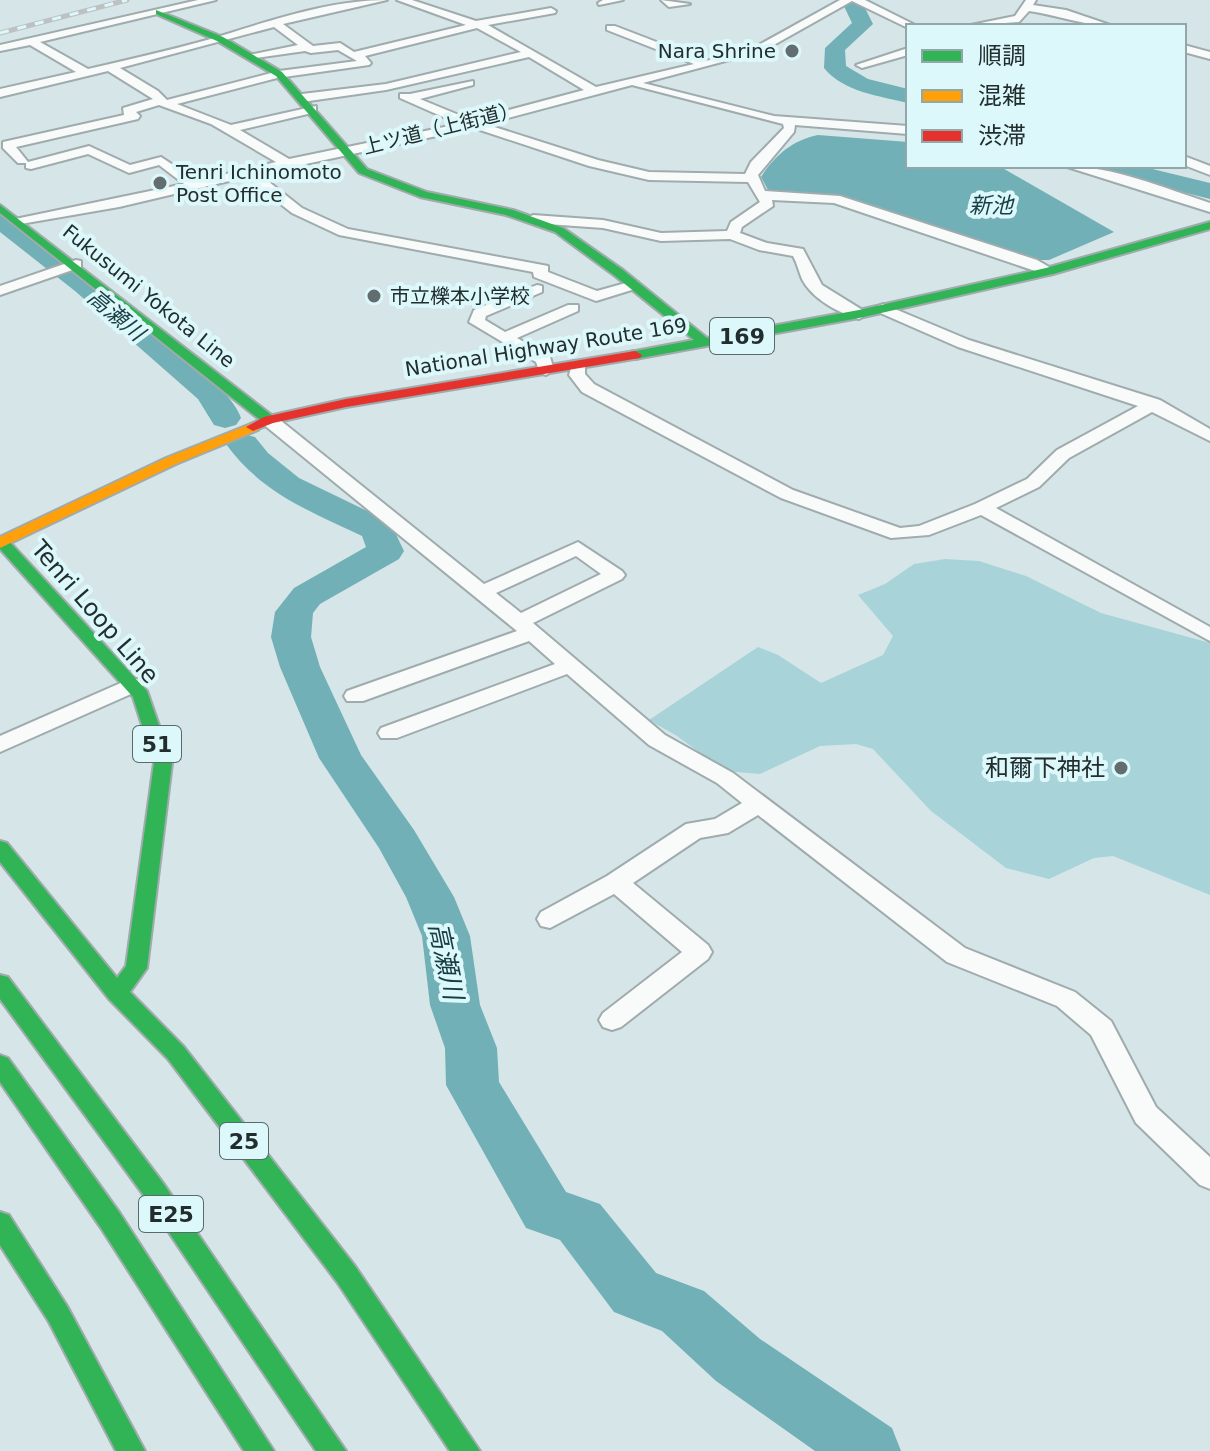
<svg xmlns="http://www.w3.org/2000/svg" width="1210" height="1451" font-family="'DejaVu Sans','Noto Sans JP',sans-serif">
<rect width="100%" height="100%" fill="#d6e5e7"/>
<polygon fill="#a8d4d9" points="945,559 979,561 1026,576 1101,613 1210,643 1210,895 1113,856 1094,858 1049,879 1006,868 931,811 873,749 856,744 820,746 760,774 725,771 677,736 649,720 758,647 778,655 821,683 883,655 893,636 858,595 885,584 914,564"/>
<path fill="#71b0b7" d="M818 135 908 142V166H999L1114 232 1049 260H1037L843 196 768 190 761 177C775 155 793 140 818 135Z"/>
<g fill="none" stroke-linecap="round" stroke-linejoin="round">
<g fill="#71b0b7" fill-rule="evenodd">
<path d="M846 0H866L863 4 873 24 845 50 846 66 868 79 908 89V103C880 96 843 92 824 68L825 48 852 23 843 4Z"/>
<polygon points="1098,166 1140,166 1210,183 1210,199 1101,171"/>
<path d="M0 211 9 213C53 247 229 375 241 418L236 425 225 428 214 425 198 399 75 291 0 232Z"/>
<path d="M243 434 255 437 268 453 299 478 390 522 404 551 399 559 320 604 313 613 311 637 320 667 361 755 414 830 454 897 470 936 480 1005 497 1048 499 1082 566 1192 600 1204 656 1273 704 1291 760 1339 892 1428 901 1451H815L716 1381 662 1331 614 1312 560 1240 526 1228 446 1085 445 1048 430 1005 422 936 406 897 379 848 319 758 280 667 271 637 275 612 294 588 366 547 362 536C311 512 260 492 226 444L231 437Z"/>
</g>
<g stroke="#9fabac" stroke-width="4">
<g id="street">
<path d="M198 0H216L40 42 88 69C127 60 167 51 207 40 264 23 327 0 387 0L283 24 313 46 340 43 354 52 466 25 397 0H412L476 21 551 8 556 11 555 13 488 25 596 87 694 64 607 30V26H615L706 61 755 47 840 0H865L917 26 908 28 852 1 763 51 643 83 774 116 908 126V134L795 125 794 132 758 175 765 191 840 196 1037 260 1056 271 1049 275 1044 274 834 203 772 200 773 206 742 227 740 233 767 243 803 249 822 285 864 311 867 314 859 319C839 313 812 299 802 279 799 272 797 263 793 256L759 250 730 239 661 241 603 228 533 223 526 219 533 215 603 220 661 233 727 231 731 222 760 202 748 182 649 180 589 166 474 128 259 174 302 208 348 229 548 266V272L597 291 633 281 638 282V288L596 301 534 277 533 272 339 235 292 213 246 177 119 207 15 225V219L20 218 184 184 159 165 129 173 88 154 31 169 26 168V163H18L3 148V142L124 115 123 108 153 99 108 71 0 97V89L76 72 30 45 0 51V45ZM274 27 298 45 249 55V59L305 51 311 53 338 50 357 61 279 71 167 100 158 91 120 68ZM477 28 521 52 386 84 302 94 296 98 302 102 386 90 529 57 584 90 471 120 420 99 473 85V81L410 94H400V98L459 124 289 159 240 130 316 112V106L231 125 177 104 277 78 369 65 371 63 365 56ZM632 85 783 124 784 128 751 162 745 174 649 172 598 160 485 124ZM159 105 211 124 276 162 197 181 161 157 130 165 89 146 28 162 16 147 138 119 140 116 136 112Z"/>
<polygon points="603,0 623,0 599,5 598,3"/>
<polygon points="661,0 690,4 669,7"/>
<path d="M1026 0H1036L1033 5 1066 10 1113 26C1085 26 1057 15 1029 11L1019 22 966 26 1015 16Z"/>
<polygon points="1184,45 1210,52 1210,59 1184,52"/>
<polygon points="908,48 908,55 862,68 856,65"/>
<polygon points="1184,156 1210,166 1210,175 1184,165"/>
<path d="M1064 166C1113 166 1164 188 1210 203V212Z"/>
<polygon points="76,260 81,261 81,267 0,295 0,286"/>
<polygon points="537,285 542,286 542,292 486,316 485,320 505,332 568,305 578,305 578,311 517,338 550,357 554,370 546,375 540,373 536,362 469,322 474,310"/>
<polygon points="883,304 969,340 1160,400 1210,429 1210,441 1152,412 1069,458 1039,487 996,508 1210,627 1210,641 981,515 929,535 891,538 781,498 582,392 569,375 573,361 585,361 585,374 594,384 793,490 900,528 919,526 975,504 1027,479 1057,450 1138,406 958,347 878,312 878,306"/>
<path d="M269 415 275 416 484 584 578 542 622 571 625 575 622 579 533 623 665 735 733 773 965 948 1075 992 1111 1021 1156 1107 1210 1157V1189L1200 1185 1136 1123 1091 1035 1057 1006 947 962 758 815 728 833 700 838 633 883 708 945 712 952 708 959 621 1027 612 1030 603 1027 599 1020 603 1013 682 952 614 894 550 928 541 926 537 919 541 912 607 876 686 824 715 819 742 803 717 783 649 745 567 674 397 738H381L378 733 381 728 555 664 529 641 363 701H347L344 696 347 691 517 631 263 424 260 420 263 416ZM576 556 601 574 521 613 496 593Z"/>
<polygon points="132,678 140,680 143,685 140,690 0,752 0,736"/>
</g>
</g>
<g stroke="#9fabac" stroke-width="4">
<g id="fast">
<polygon points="156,10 223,37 282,72 367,169 427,192 513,210 563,228 623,270 707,338 859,310 1046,268 1210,222 1210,229 1053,274 859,318 635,359 628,355 630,352 694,340 615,276 555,232 506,215 420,197 359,173 276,76 217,41 156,14"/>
<polygon points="0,205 274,417 274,423 264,423 0,213"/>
<polygon points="0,538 7,539 147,691 172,763 147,968 130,992 184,1047 355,1266 480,1451 450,1451 337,1282 168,1059 109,999 0,862 0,841 7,843 117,978 126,966 154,763 133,697 0,549"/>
<polygon points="0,975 8,977 163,1183 346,1451 316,1451 145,1197 0,999"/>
<polygon points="0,1055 8,1058 119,1212 274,1451 244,1451 101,1228 0,1082"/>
<polygon points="0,1212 9,1215 67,1306 145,1451 116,1451 49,1322 0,1245"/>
</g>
</g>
<g stroke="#9fabac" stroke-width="4">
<polygon id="slow" points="253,423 260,427 258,430 176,464 0,548 0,537 166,458"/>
</g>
<g stroke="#9fabac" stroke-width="4">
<polygon id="jam" points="635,351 642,355 640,358 346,407 273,423 253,431 246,427 264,417 346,399"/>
</g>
<use href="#street" fill="#f9fbfb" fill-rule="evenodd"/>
<use href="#fast" fill="#30b455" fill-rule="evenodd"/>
<use href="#slow" fill="#ff9f0a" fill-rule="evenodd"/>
<use href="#jam" fill="#e5322d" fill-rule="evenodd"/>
<g stroke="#bdc1c2" stroke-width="5">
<polyline id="rail" points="0,33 127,0"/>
</g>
<use href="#rail" stroke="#dcf8fb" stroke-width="3" stroke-dasharray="9" stroke-linecap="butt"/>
</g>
<g fill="#616d6f" stroke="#dcf8fb" stroke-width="3">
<circle cx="792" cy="51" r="8"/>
<circle cx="160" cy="183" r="8"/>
<circle cx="374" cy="296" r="8"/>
<circle cx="1121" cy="768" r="8"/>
</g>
<g text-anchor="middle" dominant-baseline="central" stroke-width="8" stroke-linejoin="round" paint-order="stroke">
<g font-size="20" fill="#222d2e" stroke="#dcf8fb" text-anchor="start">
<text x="776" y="51" text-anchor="end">Nara Shrine</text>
<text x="176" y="172">Tenri Ichinomoto<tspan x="176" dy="23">Post Office</tspan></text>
<text x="390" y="296">市立櫟本小学校</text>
</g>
<g font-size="20" fill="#222d2e" stroke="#dcf8fb">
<text transform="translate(441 128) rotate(-14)">上ツ道（上街道）</text>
<text transform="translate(149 296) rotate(39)">Fukusumi Yokota Line</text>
<text transform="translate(546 347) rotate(-9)">National Highway Route 169</text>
</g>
<g font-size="22" font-style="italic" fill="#173e43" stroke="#dcf8fb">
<text x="991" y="205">新池</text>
<text transform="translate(116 315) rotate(40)">高瀬川</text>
</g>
<g fill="#dcf8fb" stroke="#5a6a6c" stroke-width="2">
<rect x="710" y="318" width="64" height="36" rx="6"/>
<rect x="133" y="726" width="48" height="36" rx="6"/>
<rect x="220" y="1123" width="48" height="36" rx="6"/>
<rect x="139" y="1196" width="64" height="36" rx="6"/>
</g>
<g font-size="22" font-weight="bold" fill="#222d2e">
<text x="742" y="336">169</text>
<text x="157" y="744">51</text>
<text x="244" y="1141">25</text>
<text x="171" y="1214">E25</text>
</g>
<g font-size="24" fill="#222d2e" stroke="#dcf8fb">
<text transform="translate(95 612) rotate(49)">Tenri Loop Line</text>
</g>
<g font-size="24" fill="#222d2e" stroke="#dcf8fb" text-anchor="end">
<text x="1105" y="768">和爾下神社</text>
</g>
<g font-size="26" font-style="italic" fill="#173e43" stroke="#dcf8fb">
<text transform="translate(446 961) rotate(78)">高瀬川</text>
</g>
</g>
<rect x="906" y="24" width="280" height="144" fill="#dcf8fb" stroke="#92a7a9" stroke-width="2"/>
<rect x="922" y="50" width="40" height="12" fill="#30b455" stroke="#92a7a9" stroke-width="2"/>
<text x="978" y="64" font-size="24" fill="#222d2e">順調</text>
<rect x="922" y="90" width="40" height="12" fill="#ff9f0a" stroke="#92a7a9" stroke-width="2"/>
<text x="978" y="104" font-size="24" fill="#222d2e">混雑</text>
<rect x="922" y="130" width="40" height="12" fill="#e5322d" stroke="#92a7a9" stroke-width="2"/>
<text x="978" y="144" font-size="24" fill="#222d2e">渋滞</text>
</svg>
